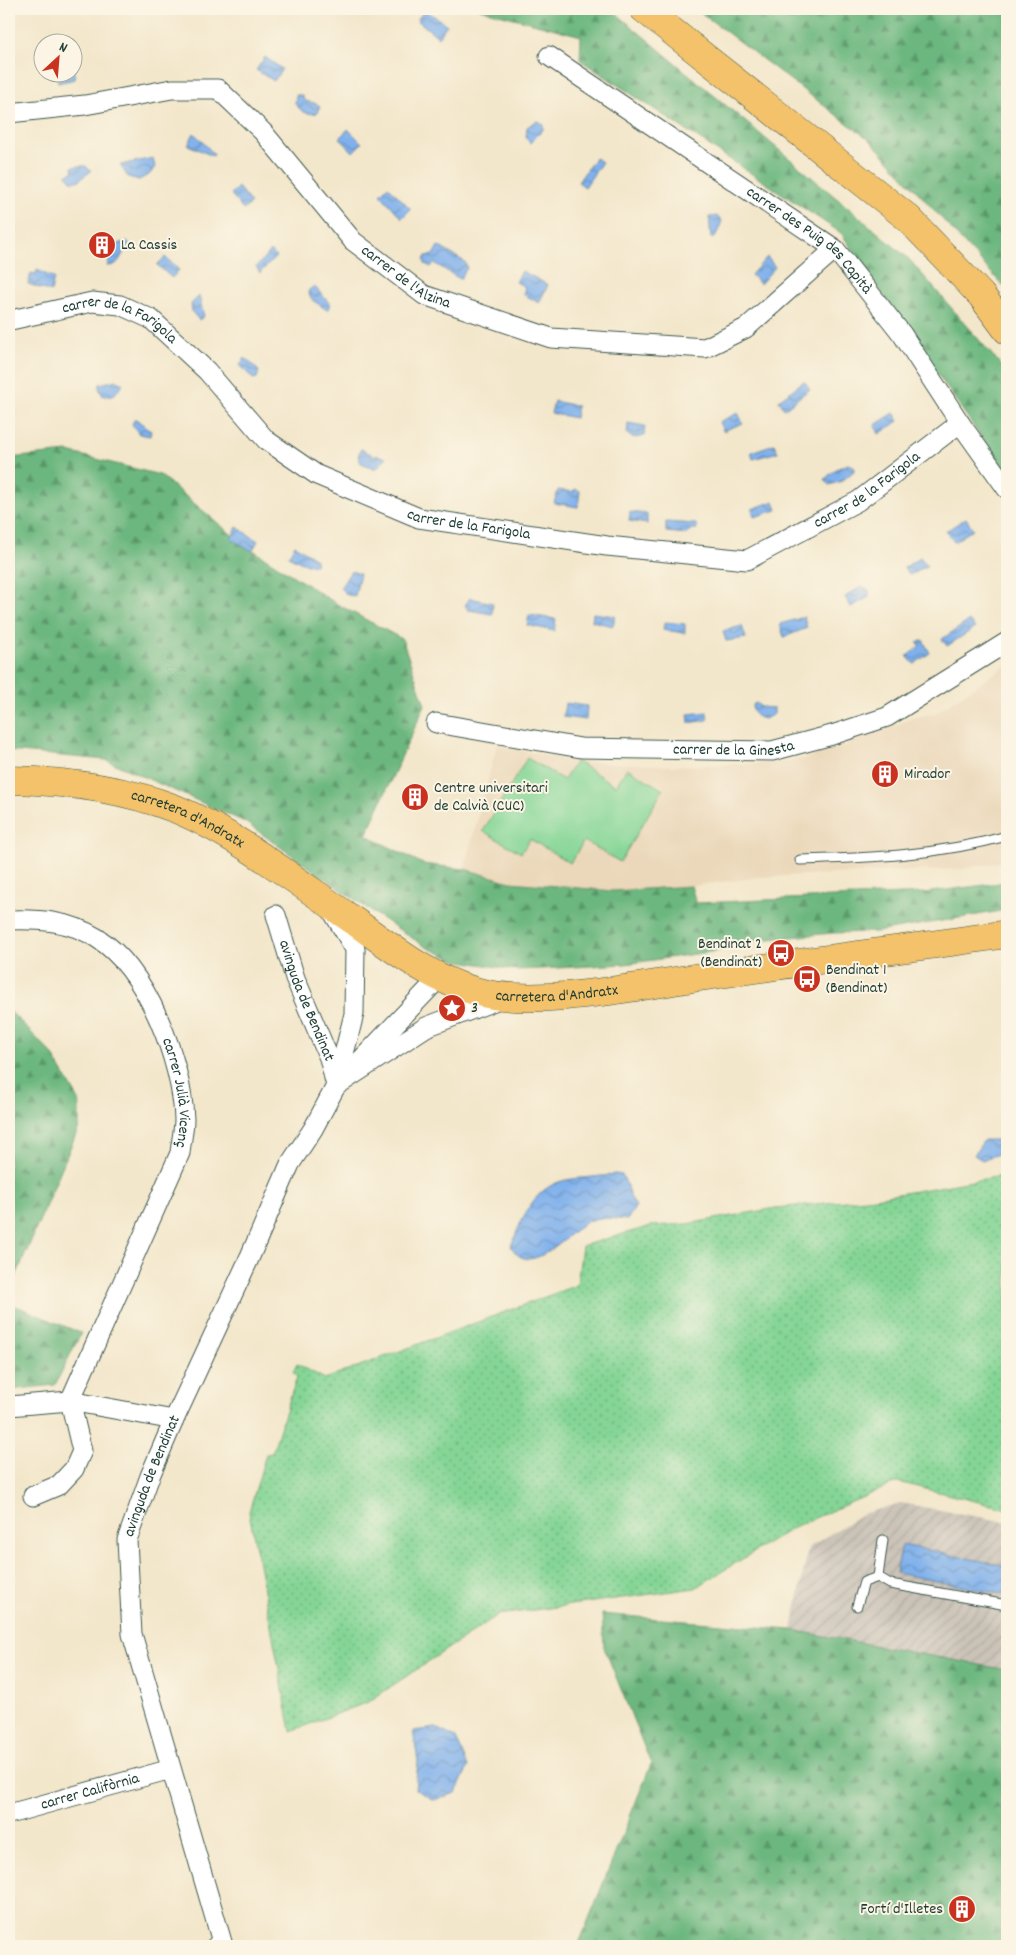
<svg xmlns="http://www.w3.org/2000/svg" width="1016" height="1955" font-family="Dekko,sans-serif">
<defs>
<pattern id="industrial-furrows" width="10" height="10" patternUnits="userSpaceOnUse" patternTransform="scale(1.25)"><rect width="10" height="10" fill="#cbc3b8"/><path d="M-1 1l2-2M0 10L10 0M9 11l2-2" fill="none" stroke="#aea89f"/></pattern>
<pattern id="grass-dots" width="8" height="8" patternUnits="userSpaceOnUse" patternTransform="scale(1.25)"><rect width="8" height="8" fill="#85d696"/><path d="M2 2h.1M6 6h.1" fill="none" stroke="#6caf7b" stroke-width="1.8" stroke-linecap="round"/></pattern>
<pattern id="forest-firs" width="22" height="20" patternUnits="userSpaceOnUse" patternTransform="scale(1.25)"><rect width="22" height="20" fill="#6cb77f"/><path d="M5 1l3.5 6h-7zM16 11l3.5 6h-7z" fill="#589669"/></pattern>
<pattern id="water-waves" width="16" height="10" patternUnits="userSpaceOnUse" patternTransform="scale(1.25)"><rect width="16" height="10" fill="#80b1ec"/><path d="M0 5q4-4 8 0t8 0" fill="none" stroke="#6891c0"/></pattern>
</defs>
<rect width="100%" height="100%" fill="#fcf5e5"/>
<filter id="ink" filterUnits="userSpaceOnUse"><feTurbulence type="fractalNoise" baseFrequency=".02" numOctaves="2"/><feDisplacementMap in="SourceGraphic" scale="10" xChannelSelector="R" yChannelSelector="G"/><feConvolveMatrix kernelMatrix="1 2 1 2 8 2 1 2 1" color-interpolation-filters="sRGB"/></filter>
<filter id="wash" filterUnits="userSpaceOnUse"><feTurbulence type="fractalNoise" baseFrequency=".0096" numOctaves="4" result="noise"/><feDisplacementMap in="SourceGraphic" scale="20" xChannelSelector="R" yChannelSelector="G"/><feGaussianBlur stdDeviation="1.12" result="paint"/><feColorMatrix in="noise" values="0 0 0 0 0 0 0 0 0 0 0 0 0 0 0 0 0 1.4 0 .05"/><feComposite in="paint" operator="in"/></filter>
<g filter="url(#wash)">
<rect width="100%" height="100%" fill="#f3e7cb"/>
<polygon fill="#ebd8ba" points="1007,665 1007,861 961,869 761,877 691,886 613,891 511,882 464,869 497,745 572,761 672,766 769,763 802,759 834,750 913,718 936,713"/>
<polygon fill="url(#industrial-furrows)" points="901,1503 1007,1522 1007,1670 792,1630 808,1548 862,1514"/>
<polygon fill="url(#grass-dots)" stroke="#528a65" points="1007,1175 1007,1509 898,1482 796,1526 695,1588 498,1615 368,1702 291,1731 249,1512 266,1454 272,1453 297,1377 293,1372 297,1364 325,1379 577,1285 582,1246 651,1226 687,1224 776,1208 875,1198"/>
<g fill="url(#forest-firs)" stroke="#467a5a">
<polygon points="480,9 611,9 908,258 1007,372 1007,475 841,233 580,60 581,36"/>
<polygon points="696,9 1007,9 1007,290 871,141"/>
<polygon points="68,452 160,475 242,543 337,604 402,639 425,705 366,835 423,864 464,869 511,882 613,891 691,886 696,903 924,893 1007,882 1007,910 877,932 833,933 738,942 724,950 625,964 540,969 515,970 455,960 426,947 372,912 245,822 106,760 9,751 9,458"/>
<polygon points="9,1010 52,1054 79,1100 79,1127 9,1293"/>
<polygon points="9,1303 81,1333 55,1385 9,1390"/>
<polygon points="602,1614 792,1630 1007,1670 1007,1946 578,1946 651,1764 604,1647"/>
</g>
<polygon fill="#85d696" stroke="#528a65" points="527,758 564,780 576,761 616,786 627,768 663,790 620,862 584,841 570,863 530,839 521,853 483,831"/>
<g fill="url(#water-waves)" stroke="#507790">
<polygon points="425,10 447,25 438,37 417,20"/>
<polygon points="265,57 282,69 274,81 256,70"/>
<polygon points="73,69 75,79 58,83 56,73 72,72"/>
<path d="M296 95H302L304 100C309 103 316 102 320 106L317 113C306 115 301 112 295 103Z"/>
<polygon points="537,121 543,124 543,130 530,143 526,138 527,127"/>
<polygon points="348,129 362,143 353,152 340,138"/>
<polygon points="194,133 214,154 213,156 188,145"/>
<polygon points="153,158 155,167 150,174 139,180 128,177 120,165"/>
<polygon points="595,158 602,162 585,187 578,182"/>
<polygon points="79,166 86,166 91,171 78,181 71,181 66,175 73,172 72,167"/>
<polygon points="388,186 411,209 402,218 380,194"/>
<polygon points="238,187 251,203 243,210 231,194"/>
<polygon points="717,216 722,221 715,238 711,238 709,217"/>
<path d="M127 241 130 245C119 253 123 266 107 266L113 246Z"/>
<polygon points="438,246 465,262 467,268 460,279 434,263 431,267 425,264 424,260 426,256 433,255"/>
<polygon points="271,251 276,257 260,273 256,267"/>
<polygon points="165,257 179,270 172,278 157,265"/>
<polygon points="767,257 775,267 760,284 751,275"/>
<polygon points="37,270 54,278 51,292 28,284 31,273 36,274"/>
<polygon points="522,271 548,285 539,303 523,294 525,287 516,282"/>
<polygon points="314,286 331,305 327,310 311,299 308,291"/>
<polygon points="199,296 204,316 199,320 192,312 191,304"/>
<polygon points="245,358 259,371 257,378 253,379 240,365"/>
<polygon points="116,380 123,384 113,396 103,396 99,388 100,384"/>
<polygon points="804,381 810,389 784,409 779,400"/>
<polygon points="554,401 577,406 575,418 551,413"/>
<polygon points="738,413 743,423 723,431 719,422"/>
<polygon points="894,413 899,421 879,434 875,425"/>
<polygon points="135,418 151,431 150,436 139,434 132,424"/>
<path d="M628 423 645 426 644 436C637 438 633 439 627 434Z"/>
<polygon points="774,444 778,452 753,459 751,452"/>
<polygon points="361,449 375,456 378,455 386,458 376,469 361,463 358,456"/>
<polygon points="848,464 854,466 854,471 842,481 829,485 825,479 836,469"/>
<polygon points="575,489 580,491 578,507 554,503 558,490 574,492"/>
<polygon points="774,501 777,510 754,517 752,509"/>
<polygon points="630,512 647,514 647,524 629,521"/>
<polygon points="966,518 973,529 954,542 946,531"/>
<polygon points="666,522 696,524 697,529 691,529 687,534 666,532"/>
<polygon points="237,527 258,541 252,551 231,539"/>
<polygon points="295,545 316,559 315,565 302,563 288,556"/>
<polygon points="920,557 927,566 910,575 904,568"/>
<polygon points="351,571 360,574 355,596 347,595 340,588"/>
<polygon points="862,586 869,590 869,597 851,607 845,597"/>
<polygon points="470,598 493,603 492,614 468,610 465,605"/>
<polygon points="593,613 615,616 613,626 592,621"/>
<polygon points="529,615 556,619 554,631 527,625"/>
<polygon points="804,617 807,628 784,637 780,624"/>
<polygon points="969,621 975,628 947,646 942,639"/>
<polygon points="664,622 685,624 685,633 663,630"/>
<polygon points="742,626 746,638 726,641 723,631"/>
<polygon points="923,640 930,653 914,664 907,656 920,646 917,643"/>
<polygon points="565,703 587,706 586,720 563,717"/>
<path d="M756 703 761 707 774 708V714L765 719C757 718 752 714 752 705Z"/>
<polygon points="707,712 708,720 689,723 688,714"/>
<polygon points="984,1140 997,1140 1006,1148 1001,1153 982,1160 974,1155"/>
<path d="M615 1174 622 1175C629 1186 627 1195 636 1206L627 1220C616 1219 601 1216 591 1220 568 1229 531 1283 511 1246 523 1216 535 1183 572 1179 587 1177 600 1177 615 1174Z"/>
<polygon points="902,1545 1007,1566 1007,1595 896,1573"/>
<polygon points="436,1728 456,1738 468,1767 456,1793 434,1800 415,1789 418,1761 413,1731"/>
</g>
</g>
<g filter="url(#ink)">
<g fill="none" stroke-linecap="round" stroke-linejoin="round">
<g stroke="#3f564b" stroke-width="11">
<g id="service">
<path d="M800 860C871 858 938 855 1007 836"/>
<polyline points="883,1540 878,1577 890,1584 1007,1605"/>
<polyline points="857,1606 864,1582 878,1577"/>
<polyline points="1007,1637 1007,1636"/>
</g>
</g>
<g stroke="#3f564b" stroke-width="21">
<g id="minor">
<path id="s1" d="M549 56 835 249 902 334 960 423 1007 489"/>
<path id="s2" d="M9 113 85 105 172 89H218L263 132 353 241 424 295 551 338 705 348 746 328 835 249"/>
<path id="s3" d="M11 320 92 302 120 305 151 319 207 371 266 440 317 475 419 518 607 546 747 560 858 501 960 423"/>
<path id="s4" d="M436 723 581 748 772 751 832 735 887 717 1007 642"/>
<path id="s5" d="M276 915 295 978 329 1058 335 1082"/>
<path id="s6" d="M9 920C40 919 70 921 97 938 147 969 182 1062 184 1119 184 1130 181 1142 180 1153L70 1401 82 1451 74 1469 59 1485 33 1496"/>
<polyline points="360,1061 440,977"/>
<polyline points="336,1086 426,1027 502,998"/>
<polyline points="9,1406 70,1401 174,1420"/>
<path id="s7" d="M9 1814 171 1769"/>
<path id="s8" d="M216 1946 222 1942 132 1634 127 1540 150 1476 174 1420 248 1261 290 1164 313 1129 336 1086 354 1014 355 949 331 909"/>
</g>
</g>
<g stroke="#3f564b" stroke-width="29">
<g id="primary">
<path id="s9" d="M9 780C64 781 125 789 176 809 234 833 295 880 347 916 387 944 428 978 475 991 536 1009 642 985 707 976 807 961 907 949 1007 934"/>
</g>
</g>
<g stroke="#3f564b" stroke-width="29">
<polyline id="motorway" points="644,9 908,218 981,295 1007,330"/>
</g>
<use href="#service" stroke="#fff" stroke-width="9"/>
<use href="#minor" stroke="#fff" stroke-width="19"/>
<use href="#primary" stroke="#f3c26a" stroke-width="28"/>
<use href="#motorway" stroke="#f3c26a" stroke-width="28"/>
</g>
</g>
<defs>
<g id="building-disc" transform="scale(1.4375)"><circle r="9.5" fill="#c8321e" stroke="#fcf5e5"/><path d="M-4-6H4V6H1V3H-1V6H-4ZM-2.5-4.3h1.7v1.8h-1.7ZM.8-4.3h1.7v1.8H.8ZM-2.5-1h1.7V.8h-1.7ZM.8-1h1.7V.8H.8Z" fill="#fff"/></g>
<g id="bus-disc" transform="scale(1.4375)"><circle r="9.5" fill="#c8321e" stroke="#fcf5e5"/><path d="M-5-6H5V4H4V6H2V4H-2V6H-4V4H-5ZM-3.5-4V0h7V-4ZM-3.5 1.2v1.5H-2V1.2ZM2 1.2v1.5H3.5V1.2Z" fill="#fff"/></g>
<g id="sight-disc" transform="scale(1.4375)"><circle r="9.5" fill="#c8321e" stroke="#fcf5e5"/><path d="M0-6L1.8-2.2L6-1.7L2.9 1.2L3.7 5.4L0 3.3L-3.7 5.4L-2.9 1.2L-6-1.7L-1.8-2.2Z" fill="#fff"/></g>
</defs>
<g fill-rule="evenodd">
<use href="#building-disc" x="102" y="245"/>
<use href="#building-disc" x="885" y="774"/>
<use href="#building-disc" x="415" y="797"/>
<use href="#bus-disc" x="781" y="953"/>
<use href="#bus-disc" x="807" y="979"/>
<use href="#sight-disc" x="452" y="1008"/>
<use href="#building-disc" x="962" y="1909"/>
</g>
<g text-anchor="middle" dominant-baseline="central" stroke-width="4" stroke-linejoin="round" paint-order="stroke">
<g font-size="16" fill="#1f3d34" stroke="#fcf5e5">
<text stroke="none"><textPath href="#s1" startOffset="320">carrer des Puig des Capità</textPath></text>
<text stroke="none"><textPath href="#s2" startOffset="479">carrer de l'Alzina</textPath></text>
<text stroke="none"><textPath href="#s3" startOffset="115">carrer de la Farigola</textPath></text>
<text stroke="none"><textPath href="#s3" startOffset="955">carrer de la Farigola</textPath></text>
<text stroke="none"><textPath href="#s3" startOffset="535">carrer de la Farigola</textPath></text>
<text stroke="none"><textPath href="#s4" startOffset="300">carrer de la Ginesta</textPath></text>
<text stroke="none"><textPath href="#s9" startOffset="185">carretera d'Andratx</textPath></text>
<text stroke="none"><textPath href="#s9" startOffset="604">carretera d'Andratx</textPath></text>
<text stroke="none"><textPath href="#s5" startOffset="91">avinguda de Bendinat</textPath></text>
<text stroke="none"><textPath href="#s6" startOffset="271">carrer Julià Vicenç</textPath></text>
<text stroke="none"><textPath href="#s8" startOffset="491">avinguda de Bendinat</textPath></text>
<text stroke="none"><textPath href="#s7" startOffset="84">carrer Califòrnia</textPath></text>
</g>
<g font-size="16" fill="#1f3d34" stroke="#fcf5e5" text-anchor="start">
<text x="121" y="245">La Cassis</text>
<text x="904" y="774">Mirador</text>
<text x="434" y="788">Centre universitari<tspan x="434" dy="18">de Calvià (CUC)</tspan></text>
<text x="762" y="944" text-anchor="end">Bendinat 2<tspan x="762" dy="18">(Bendinat)</tspan></text>
<text x="826" y="970">Bendinat 1<tspan x="826" dy="18">(Bendinat)</tspan></text>
<text x="471" y="1008">3</text>
<text x="943" y="1909" text-anchor="end">Fortí d'Illetes</text>
</g>
</g>
<rect width="1016" height="1955" fill="none" stroke="#fcf5e5" stroke-width="30"/>
<g transform="translate(58 58) rotate(26)"><circle r="24" fill="#fcf5e5" stroke="#a4ab9e"/>
<path d="M0-4L9 19L0 12L-9 19Z" fill="#c8321e"/>
<text y="-8" font-size="14" font-weight="bold" text-anchor="middle" fill="#1f3d34">N</text>
</g>
</svg>
